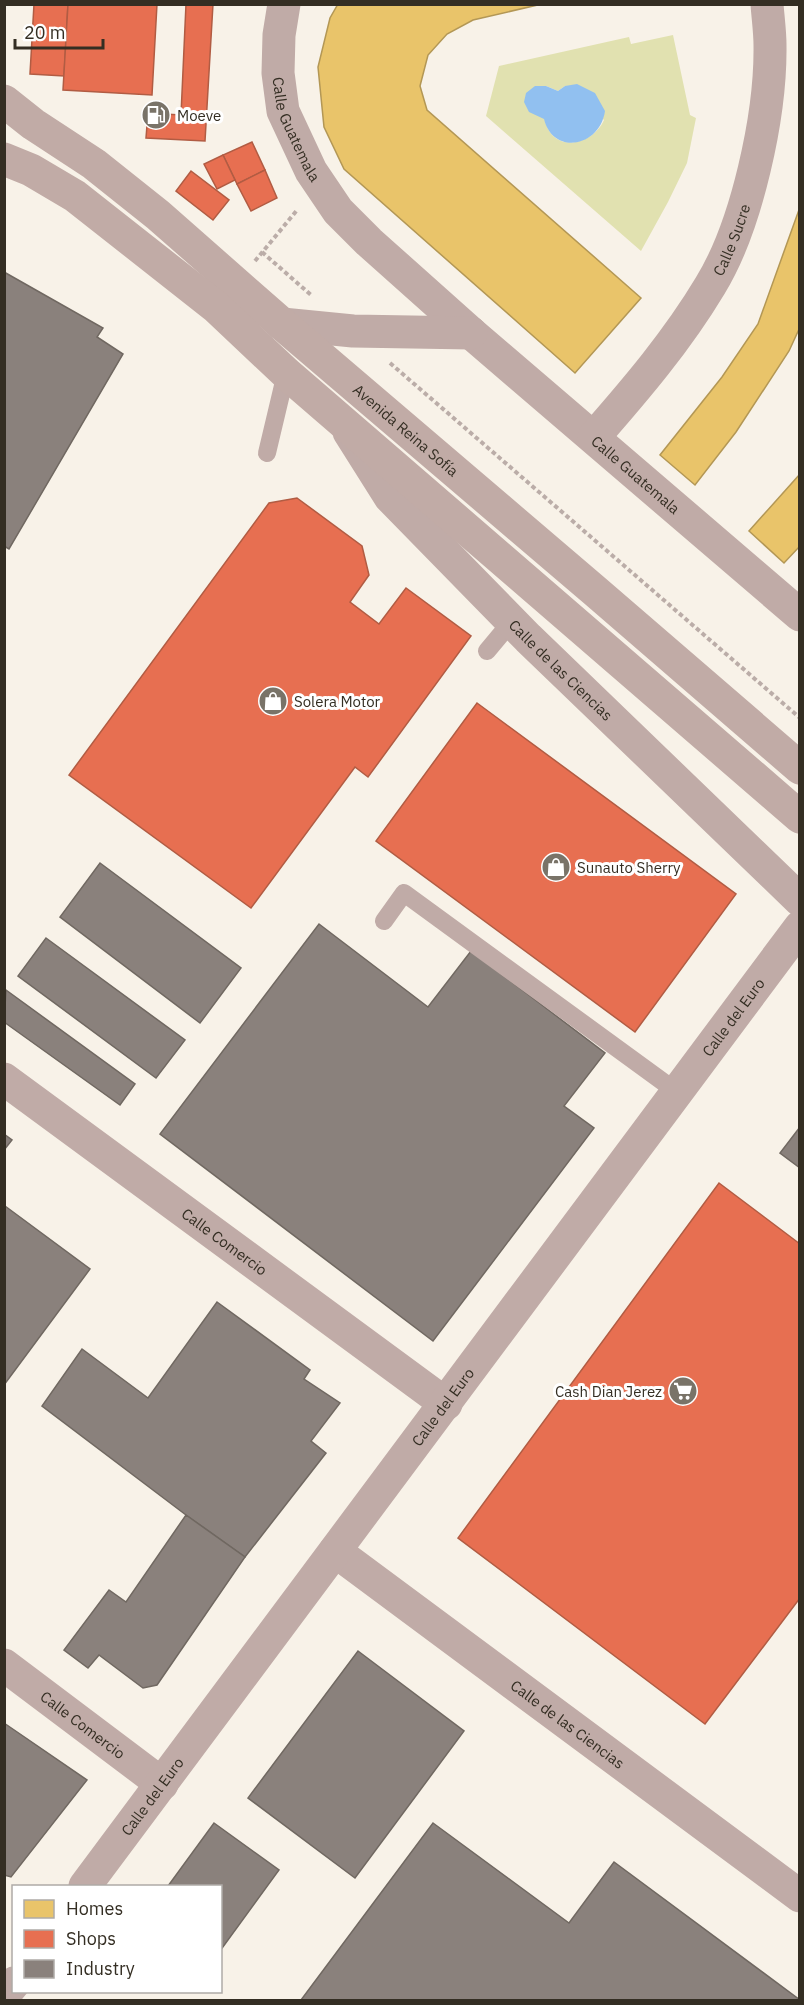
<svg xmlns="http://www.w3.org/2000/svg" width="804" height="2005" font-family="'IBM Plex Sans',sans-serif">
<rect width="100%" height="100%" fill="#f8f2e8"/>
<path fill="#e1e1b0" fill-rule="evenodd" d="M673 35 690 115 696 118 687 163 668 202 641 251 486 116 499 66 629 37 631 44ZM546 86 558 91 565 86 604 120C593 145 555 153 546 124 542 113 545 98 546 86Z"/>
<path fill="#91c0f0" d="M577 84 595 93 605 111C600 147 553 156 544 119L529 112 524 102 526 93 535 86H546L558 91 565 86Z"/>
<g fill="#e9c46a" stroke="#b39755" stroke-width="1.5">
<polygon points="338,4 542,4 473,20 447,34 428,55 420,86 427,110 641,298 575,373 344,169 324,127 318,67 330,18"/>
<polygon points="800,207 800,327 789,351 736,432 695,485 660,455 722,377 758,324"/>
<polygon points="800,474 800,546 784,563 749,531"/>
</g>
<g fill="#e76f51" stroke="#b15c43" stroke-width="1.5">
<polygon points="34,4 68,4 64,76 30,74"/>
<polygon points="68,4 157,4 152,95 63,90"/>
<polygon points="186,4 213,4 205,141 146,138 148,113 181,115"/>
<polygon points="252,142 265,170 237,184 223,155"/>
<polygon points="223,155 235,180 217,189 204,164"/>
<polygon points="265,170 277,198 251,211 237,184"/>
<polygon points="191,171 229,200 213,220 176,191"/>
<polygon points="297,498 362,546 369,575 350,602 379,624 406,588 471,636 368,777 355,767 251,908 69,775 269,503"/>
<polygon points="477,703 736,894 635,1032 376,841"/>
<polygon points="719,1183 800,1244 800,1598 705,1724 458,1538"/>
</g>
<g fill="#8a817c" stroke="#706861" stroke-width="1.5">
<polygon points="4,272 103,328 97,337 123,354 9,549 4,546"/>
<polygon points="100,863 241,968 200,1023 60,917"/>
<polygon points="319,924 428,1007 471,951 605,1053 564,1106 594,1128 433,1341 160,1134"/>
<polygon points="46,938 185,1040 156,1078 18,976"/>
<polygon points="6,990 135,1084 120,1105 4,1022"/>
<polygon points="800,1127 800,1168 780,1153"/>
<polygon points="4,1134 12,1140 4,1150"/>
<polygon points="5,1206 90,1269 4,1385 4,1207"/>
<polygon points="217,1302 310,1370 304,1379 340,1403 311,1441 326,1453 245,1557 186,1515 42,1406 82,1349 148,1398"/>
<polygon points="186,1515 245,1557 157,1685 143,1688 99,1655 88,1668 64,1650 109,1590 126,1602"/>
<polygon points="358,1651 464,1731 355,1878 248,1798"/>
<polygon points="4,1723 87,1780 11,1877 4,1875"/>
<polygon points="214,1823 279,1870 220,1951 220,1886 168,1886"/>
<polygon points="433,1823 569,1923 614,1862 800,2000 301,2000"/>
</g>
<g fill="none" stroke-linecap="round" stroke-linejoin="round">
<g stroke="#bbada8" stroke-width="4" stroke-dasharray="4.5 3" stroke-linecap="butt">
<polyline points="262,252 311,295"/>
<polyline points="255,261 298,209"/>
<polyline points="390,363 800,718"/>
</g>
<g stroke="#c0aba7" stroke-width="18">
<polyline points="267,453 286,373"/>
<polyline points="487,651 512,621"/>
<polyline points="384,921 404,893 677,1092"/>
</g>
<g stroke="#c0aba7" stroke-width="33">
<path id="s1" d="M284 4 279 35 278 73 283 111 311 171 338 211 369 242 471 333 800 615"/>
<polyline points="282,324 353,331 471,333"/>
<path id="s2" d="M349 432 390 497 528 638 800 900"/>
<path id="s3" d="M594 437C636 389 677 341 710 286 747 226 771 115 770 45 770 32 768 18 767 4"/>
<path id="s4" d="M4 1079 446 1404"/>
<path id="s5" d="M335 1551 800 1896"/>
<path id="s6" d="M4 1665 162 1784"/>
<path id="s7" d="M85 1886 800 927"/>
<polyline points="4,1995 14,1983"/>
</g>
<g stroke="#c1aba6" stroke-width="33">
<path id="s8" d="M4 101 33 124 94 164 158 215 282 324 595 591 800 768"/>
<polyline points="4,159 31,170 75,196 216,307 286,373 800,817"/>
</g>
</g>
<defs>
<g id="fuel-disc" transform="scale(1.5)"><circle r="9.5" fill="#797368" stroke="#fff"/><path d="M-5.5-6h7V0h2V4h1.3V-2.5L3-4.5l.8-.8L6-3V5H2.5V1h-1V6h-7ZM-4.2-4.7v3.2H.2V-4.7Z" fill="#fff"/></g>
<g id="shop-disc" transform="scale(1.5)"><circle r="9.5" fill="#797368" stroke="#fff"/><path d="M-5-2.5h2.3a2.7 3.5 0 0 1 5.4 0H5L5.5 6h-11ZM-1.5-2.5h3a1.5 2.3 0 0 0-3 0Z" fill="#fff"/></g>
<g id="supermarket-disc" transform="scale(1.5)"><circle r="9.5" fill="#797368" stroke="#fff"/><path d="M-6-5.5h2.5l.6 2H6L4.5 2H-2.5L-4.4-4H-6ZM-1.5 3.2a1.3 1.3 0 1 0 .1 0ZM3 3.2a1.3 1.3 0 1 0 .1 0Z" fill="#fff"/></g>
</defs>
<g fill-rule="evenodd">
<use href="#fuel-disc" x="156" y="115"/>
<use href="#shop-disc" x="273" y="701"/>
<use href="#shop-disc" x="556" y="867"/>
<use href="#supermarket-disc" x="683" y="1391"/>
</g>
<g text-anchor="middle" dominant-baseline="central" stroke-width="6" stroke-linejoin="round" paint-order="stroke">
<g font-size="15" fill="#342e23" stroke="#fff" text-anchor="start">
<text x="177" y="115">Moeve</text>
<text x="294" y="701">Solera Motor</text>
<text x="577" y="867">Sunauto Sherry</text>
<text x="662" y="1391" text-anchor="end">Cash Dian Jerez</text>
</g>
<g font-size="15" fill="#342e23" stroke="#fff">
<text stroke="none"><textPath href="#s1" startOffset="129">Calle Guatemala</textPath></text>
<text stroke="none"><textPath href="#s3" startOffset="242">Calle Sucre</textPath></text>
<text stroke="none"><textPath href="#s8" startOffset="520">Avenida Reina Sofía</textPath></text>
<text stroke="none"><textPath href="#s1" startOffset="620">Calle Guatemala</textPath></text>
<text stroke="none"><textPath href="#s2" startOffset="320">Calle de las Ciencias</textPath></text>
<text stroke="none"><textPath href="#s7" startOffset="1084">Calle del Euro</textPath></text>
<text stroke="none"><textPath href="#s4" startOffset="274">Calle Comercio</textPath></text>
<text stroke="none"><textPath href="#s7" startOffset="598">Calle del Euro</textPath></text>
<text stroke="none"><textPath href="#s5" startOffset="290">Calle de las Ciencias</textPath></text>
<text stroke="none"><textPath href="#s6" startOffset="99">Calle Comercio</textPath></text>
<text stroke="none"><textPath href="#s7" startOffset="112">Calle del Euro</textPath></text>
</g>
</g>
<rect width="804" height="2005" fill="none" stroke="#342e23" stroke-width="12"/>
<rect x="12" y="1885" width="210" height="108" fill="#ffffff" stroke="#aeaba7" stroke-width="1.5"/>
<rect x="24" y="1900" width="30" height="18" fill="#e9c46a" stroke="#aeaba7" stroke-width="1.5"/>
<text x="66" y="1915" font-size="18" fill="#342e23">Homes</text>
<rect x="24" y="1930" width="30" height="18" fill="#e76f51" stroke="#aeaba7" stroke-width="1.5"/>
<text x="66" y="1945" font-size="18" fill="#342e23">Shops</text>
<rect x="24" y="1960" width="30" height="18" fill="#8a817c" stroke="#aeaba7" stroke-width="1.5"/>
<text x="66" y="1975" font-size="18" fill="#342e23">Industry</text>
<path d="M15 39v9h88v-9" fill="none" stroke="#342e23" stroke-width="3"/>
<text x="24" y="39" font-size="18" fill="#342e23" stroke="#ffffff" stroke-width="4.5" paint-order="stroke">20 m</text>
</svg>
